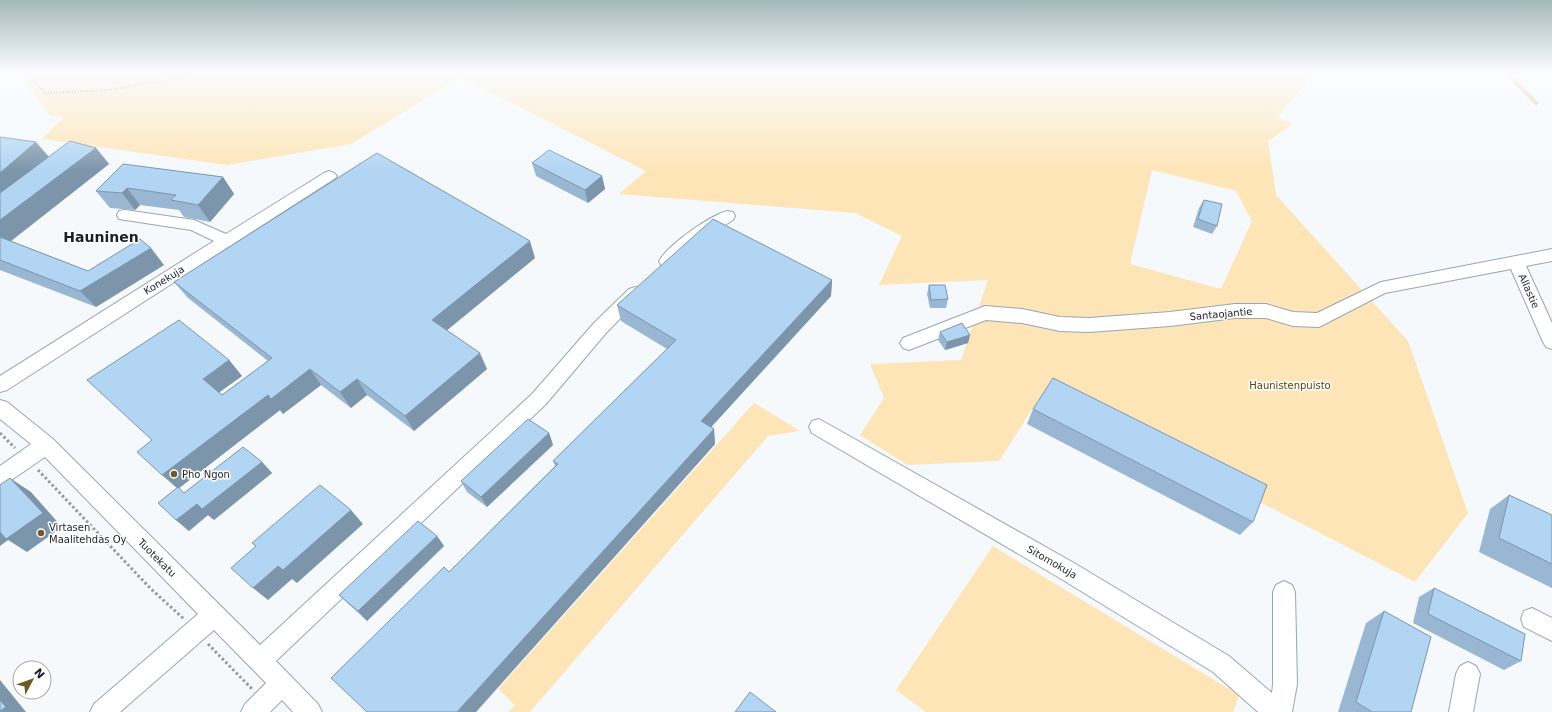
<svg xmlns="http://www.w3.org/2000/svg" width="1552" height="712" font-family="'DejaVu Sans',sans-serif">
<rect width="100%" height="100%" fill="#f5f9fc"/>
<g fill="#fee5b7" fill-rule="evenodd">
<path d="M16 71H28L30 76 93 71 116 73 136 71H1311L1306 83 1277 118 1293 124 1268 141 1276 195 1408 341 1468 513 1415 582 1044 391 999 461 907 465 860 435 884 398 870 364 961 360 988 280 879 285 902 236 855 213 619 194 646 171 461 77 351 144 227 165 42 139 64 117 50 115ZM1152 170 1236 191 1252 221 1221 289 1130 264Z"/>
<polygon points="754,403 800,431 768,436 530,712 508,712 515,705 498,689"/>
<polygon points="993,546 1239,695 1233,712 926,712 896,690"/>
</g>
<g fill="none" stroke-linecap="round" stroke-linejoin="round">
<polyline stroke="#e1be79" stroke-width="4" points="1505,71 1536,103"/>
<g stroke="#97a6b3" stroke-width="2">
<g id="minor">
<polygon points="329,171 334,173 337,176 334,179 7,390 0,392 0,376 214,241 191,230 119,219 117,215 119,211 125,210 194,220 226,234 324,173"/>
<path d="M727 211 733 212 735 216 733 220 701 240 673 265 667 267 661 265 659 261C668 245 709 216 727 211Z"/>
<polygon points="1552,249 1552,261 1526,266 1552,323 1552,349 1546,347 1543,342 1511,269 1385,293 1319,327 1293,326 1266,318 1235,318 1170,326 1089,332 1060,331 1022,323 986,320 909,350 903,348 900,343 903,338 985,306 1022,309 1060,317 1089,318 1170,312 1235,304 1266,304 1293,312 1317,313 1381,282"/>
<polygon points="635,287 641,289 643,293 641,297 606,333 546,404 276,661 318,704 322,712 293,712 282,700 270,712 241,712 245,704 266,683 214,630 120,712 90,712 94,704 198,614 45,457 7,483 0,486 0,466 31,444 0,419 0,400 7,402 53,439 260,645 532,394 594,323 629,289"/>
<polygon points="819,419 1074,563 1229,656 1272,693 1273,684 1273,592 1276,585 1284,581 1292,585 1295,592 1297,684 1292,712 1258,712 1213,672 1058,577 812,433 809,427 812,421"/>
<polygon points="1532,608 1552,618 1552,641 1524,627 1521,619 1524,611"/>
<polygon points="1468,662 1476,666 1480,674 1473,712 1449,712 1456,674 1460,666"/>
</g>
</g>
<polyline stroke="#959a9e" stroke-width="2" stroke-dasharray="1.5 1.5" stroke-linecap="butt" points="24,71 45,93 110,90 216,71"/>
<g stroke="#959a9e" stroke-width="3" stroke-dasharray="2.5 2.5" stroke-linecap="butt">
<polyline points="0,433 15,448"/>
<polyline points="38,470 151,589 184,619"/>
<polyline points="208,644 252,689"/>
</g>
<use href="#minor" fill="#fff" fill-rule="evenodd"/>
</g>
<g fill="#99b7d2">
<polygon points="0,137 48,157 96,148 109,164 11,241 88,271 164,265 96,307 0,270"/>
<polygon points="532,163 602,176 605,189 588,203 536,176"/>
<polygon points="223,177 234,194 210,222 184,217 179,210 140,205 135,210 110,208 96,191"/>
<polygon points="1204,200 1217,226 1212,234 1193,227 1199,208"/>
<polygon points="535,258 447,330 487,369 414,431 367,395 351,408 321,385 283,414 280,410 179,488 184,493 262,462 272,473 214,520 208,515 189,531 176,520 177,488 152,440 229,360 242,376 219,392 222,395 268,361 188,298 174,282"/>
<polygon points="832,280 831,296 711,427 714,429 715,444 476,712 367,712 449,572 555,466 553,461 667,349 621,321 617,305"/>
<polygon points="929,285 948,299 946,308 930,308 927,294"/>
<polygon points="940,332 970,335 968,343 945,350 938,340"/>
<polygon points="1033,409 1253,522 1240,535 1027,424"/>
<polygon points="549,433 553,445 487,507 467,492 461,481"/>
<polygon points="1509,495 1552,515 1552,588 1479,552 1490,509"/>
<polygon points="437,536 444,546 367,621 339,595"/>
<polygon points="1434,588 1521,661 1504,670 1413,623 1419,597"/>
<polygon points="1384,611 1411,712 1338,712 1366,623"/>
</g>
<g fill="#7d95ab">
<polygon points="114,71 122,71 116,73"/>
<polygon points="36,142 49,157 0,200 0,173"/>
<polygon points="96,148 109,164 2,248 0,246 0,220"/>
<polygon points="602,176 605,189 588,203 585,190"/>
<polygon points="223,177 234,194 210,222 198,205"/>
<polygon points="127,188 140,205 135,210 122,193"/>
<polygon points="530,241 535,258 440,336 432,320"/>
<polygon points="151,248 164,265 96,307 80,291"/>
<polygon points="832,280 831,296 703,436 701,421"/>
<polygon points="970,335 968,343 945,350 947,342"/>
<polygon points="480,353 487,369 414,431 405,416"/>
<polygon points="229,360 242,376 217,394 203,379"/>
<polygon points="310,369 321,385 283,414 280,410 178,489 162,475 268,395"/>
<polygon points="357,379 367,395 351,408 340,392"/>
<polygon points="714,429 715,444 476,712 457,712"/>
<polygon points="549,433 553,445 487,507 481,497"/>
<polygon points="262,462 272,473 214,520 208,515 189,531 176,520 197,504"/>
<polygon points="10,478 31,492 62,527 27,552 8,540 0,546 0,528"/>
<polygon points="351,510 363,524 297,583 292,579 268,600 253,588 278,566"/>
<polygon points="437,536 444,546 367,621 358,611"/>
<polygon points="0,680 26,712 0,712"/>
</g>
<g fill="#b2d5f4" stroke="#7d95ab">
<polygon points="0,137 36,142 0,173"/>
<polygon points="70,141 96,148 0,220 0,193"/>
<polygon points="549,150 602,176 585,190 532,163"/>
<polygon points="377,153 530,241 432,320 480,353 405,416 357,379 340,392 310,369 271,399 268,395 162,475 137,452 152,440 87,380 179,320 229,360 203,379 222,395 272,358 174,282"/>
<polygon points="123,164 223,177 198,205 171,200 176,195 127,188 122,193 96,191"/>
<polygon points="1204,200 1222,204 1217,226 1198,219"/>
<polygon points="713,219 832,280 701,421 714,429 457,712 367,712 331,678 444,567 449,572 558,464 553,461 676,340 617,305"/>
<polygon points="0,237 88,271 140,239 151,248 80,291 0,260"/>
<polygon points="929,285 945,285 948,299 931,300"/>
<polygon points="962,323 970,335 947,342 940,332"/>
<polygon points="1053,378 1267,485 1253,522 1033,409"/>
<polygon points="528,419 549,433 481,497 461,481"/>
<polygon points="243,447 262,462 202,509 197,504 176,520 158,503 178,487 184,493"/>
<polygon points="10,478 43,513 6,539 0,532 0,485"/>
<polygon points="320,485 351,510 283,570 278,566 253,588 231,568 256,546 252,543"/>
<polygon points="1509,495 1552,515 1552,564 1499,538"/>
<polygon points="418,521 437,536 358,611 339,595"/>
<polygon points="1434,588 1525,634 1521,661 1428,614"/>
<polygon points="1384,611 1431,637 1411,712 1372,712 1356,702"/>
<polygon points="750,692 776,712 735,712"/>
<polygon points="0,700 6,707 0,711"/>
</g>
<linearGradient id="sky" x2="0" y2="1"><stop stop-color="#a5b8bc"/><stop offset="0.42" stop-color="#fafcfe"/><stop offset="1" stop-color="#fafcfe" stop-opacity="0"/></linearGradient>
<rect width="1552" height="171" fill="url(#sky)"/>
<g fill="#705929" stroke="#fff" stroke-width="1.5">
<circle cx="174" cy="474" r="4"/>
<circle cx="41" cy="533" r="4"/>
</g>
<g text-anchor="middle" dominant-baseline="central" stroke-width="3" stroke-linejoin="round" paint-order="stroke">
<g font-size="10" fill="#191f24" stroke="#fff">
<text transform="translate(164 280) rotate(-32)">Konekuja</text>
<text transform="translate(1529 291) rotate(66)">Allastie</text>
<text transform="translate(1221 314) rotate(-5)">Santaojantie</text>
<text transform="translate(157 558) rotate(45)">Tuotekatu</text>
<text transform="translate(1052 562) rotate(30)">Sitomokuja</text>
</g>
<g font-size="10" fill="#594109" stroke="#fff">
<text x="1290" y="385">Haunistenpuisto</text>
</g>
<g font-size="10" fill="#191f24" stroke="#fff" text-anchor="start">
<text x="182" y="474">Pho Ngon</text>
<text x="49" y="527">Virtasen<tspan x="49" dy="12">Maalitehdas Oy</tspan></text>
</g>
<g font-size="14" font-weight="bold" fill="#191f24" stroke="#fff">
<text x="101" y="237">Hauninen</text>
</g>
</g>
<g transform="translate(32 680) rotate(49)"><circle r="19" fill="#ffffff" stroke="#a3a5a7"/>
<path d="M0-3L7 15L0 10L-7 15Z" fill="#705929"/>
<text y="-6" font-size="11" font-weight="bold" text-anchor="middle" fill="#191f24">N</text>
</g>
</svg>
